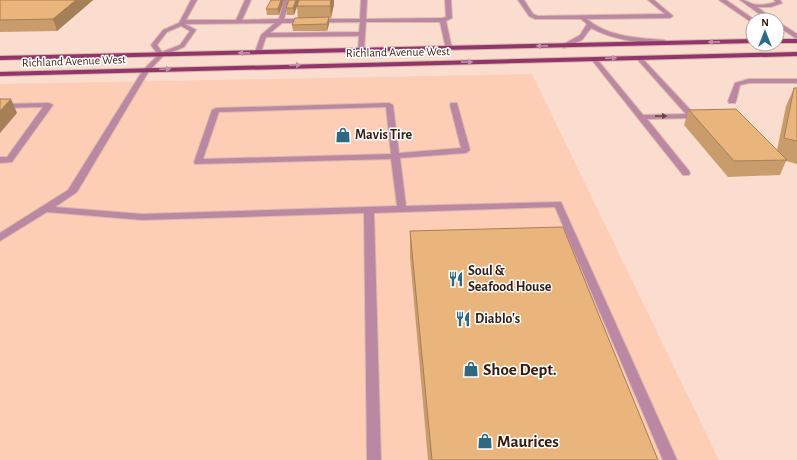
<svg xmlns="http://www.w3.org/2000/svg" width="797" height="460" font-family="'Alegreya Sans',sans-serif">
<rect width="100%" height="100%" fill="#faddcf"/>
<polygon fill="#fdcdb6" points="532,74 719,460 0,460 0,84"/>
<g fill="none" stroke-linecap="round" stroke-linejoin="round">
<g stroke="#d7baac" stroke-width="2">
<g id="minor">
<path d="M191 0H197L186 20H236L245 0H251L242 20 279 19 284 0H290L284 19H360L361 0H367L366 19 442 18 446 17 445 0H451L452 18 446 21 452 49 449 51 446 49 440 22H366L364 50 361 52 358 50 359 36 266 37 261 52 258 54 255 52 261 35 275 23 185 24 196 30 184 47 163 56 149 71 77 192 55 207 142 214 397 206 391 159 195 164 194 162 212 110 216 108 389 103 393 105 399 153 461 148 450 105 451 103H457L470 150 466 153 400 158 406 206 561 202 677 460H663L555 207 374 213 381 460H367L364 213 142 220 47 212 0 241V233L68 190 143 70 158 55 151 45 163 30 179 23ZM360 22 359 32 270 33 282 23ZM181 26 190 31 180 45 162 52 157 45 167 32ZM386 107 391 154 203 159 219 112Z"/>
<path d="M518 0H524L533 14 538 16 665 14 648 0H654L673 16 670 18 587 19C608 37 638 38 664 40L666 41V43C646 46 608 38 591 28L582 40 564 48 562 47V45L580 35 587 24 581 19H535L529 16Z"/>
<polygon points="719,0 726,0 755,20 753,20 753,23 751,22"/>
<path d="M740 0C746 0 747 2 753 4 758 6 770 4 776 2L774 0H780L782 3 771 7H757L775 20H768Z"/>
<polygon points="777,21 797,34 797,39 777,26"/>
<polygon points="639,56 641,57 696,116 692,118 647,119 689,171 690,173 689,175 683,175 591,59 596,58 643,115 686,114 637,59 637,57"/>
<polygon points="749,79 797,79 797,83 749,83 740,85 736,101 735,103 729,103 728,101 735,83"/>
<polygon points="49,103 53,105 12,162 0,163 0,157 7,157 43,107 0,108 0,104"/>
</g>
</g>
<g stroke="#d7baac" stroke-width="2">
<g id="major">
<polygon points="753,39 753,43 0,60 0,56"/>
<rect x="777" y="39" width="20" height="4"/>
<polygon points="797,52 797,56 0,76 0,72"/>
</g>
</g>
<use href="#minor" fill="#bc87a2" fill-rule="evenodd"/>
<use href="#major" fill="#91356b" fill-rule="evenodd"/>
</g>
<g fill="#c99c6c">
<polygon points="0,0 93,0 57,31 0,32"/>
<polygon points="271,0 284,0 279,15 267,15 266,9"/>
<polygon points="289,0 334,0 334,4 331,18 329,18 329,24 327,31 293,31 292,25 298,18 297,7 294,15 287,15 286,8"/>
<polygon points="794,88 797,88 797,164 786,161 780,175 728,177 684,125 689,110 777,150 786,106"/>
<polygon points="410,231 658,460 428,460 410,257"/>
</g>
<g fill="#a47f58">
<polygon points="76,0 93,0 57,31 53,19"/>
<polygon points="281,0 284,0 279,15 278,9"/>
<polygon points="296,0 299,0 294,15 293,8"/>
<polygon points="331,0 334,0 334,4 331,18 330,6"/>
<polygon points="329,17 329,24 327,31 327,24"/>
<polygon points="11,99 17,113 0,133 0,111"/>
</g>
<g fill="#eab57d" stroke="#a47f58">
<polygon points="0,0 76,0 53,19 0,20"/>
<polygon points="271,0 281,0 278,9 266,9"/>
<polygon points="289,0 296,0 293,8 286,8"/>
<polygon points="299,0 331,0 330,6 297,6"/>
<polygon points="329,17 327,24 292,25 295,18"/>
<polygon points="794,88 797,88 797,141 784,138"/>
<polygon points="0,99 11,99 0,111"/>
<polygon points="736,109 787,160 734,161 689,110"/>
<polygon points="563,227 658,460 432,460 410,231"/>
</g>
<defs><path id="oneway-solid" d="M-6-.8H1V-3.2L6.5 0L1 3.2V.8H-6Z"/></defs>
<g fill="#c290ae">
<use href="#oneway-solid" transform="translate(714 42) rotate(179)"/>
<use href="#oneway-solid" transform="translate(542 46) rotate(179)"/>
<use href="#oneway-solid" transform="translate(244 53) rotate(179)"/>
<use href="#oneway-solid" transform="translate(611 58) rotate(-1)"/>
<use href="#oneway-solid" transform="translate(467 62) rotate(-1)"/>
<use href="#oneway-solid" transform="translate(295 65) rotate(-2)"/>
<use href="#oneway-solid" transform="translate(165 69) rotate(-2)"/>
</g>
<use fill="#6b4649" href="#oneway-solid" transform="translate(661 116) rotate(-1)"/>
<defs>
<g id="shop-bare" transform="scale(1.2)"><path d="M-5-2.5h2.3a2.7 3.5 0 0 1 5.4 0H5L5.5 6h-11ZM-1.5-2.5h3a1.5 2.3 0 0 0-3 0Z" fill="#2d6981" stroke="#fff" stroke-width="2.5" paint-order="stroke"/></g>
<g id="restaurant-bare" transform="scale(1.2)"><path d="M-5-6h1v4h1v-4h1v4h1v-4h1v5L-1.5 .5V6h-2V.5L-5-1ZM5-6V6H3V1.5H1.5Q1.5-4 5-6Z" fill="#2d6981" stroke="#fff" stroke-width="2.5" paint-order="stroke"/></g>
</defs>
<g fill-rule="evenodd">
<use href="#shop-bare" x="343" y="135"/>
<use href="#restaurant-bare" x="456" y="279"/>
<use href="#restaurant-bare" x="463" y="319"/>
<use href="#shop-bare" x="471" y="369"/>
<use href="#shop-bare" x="485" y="441"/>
</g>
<g text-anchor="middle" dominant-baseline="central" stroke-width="3" stroke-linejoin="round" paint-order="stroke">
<g font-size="12" fill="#351b0d" stroke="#fff">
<text transform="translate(398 52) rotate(-1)">Richland Avenue West</text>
<text transform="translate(74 61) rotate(-2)">Richland Avenue West</text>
</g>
<g font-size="14" font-weight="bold" fill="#351b0d" stroke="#fff" text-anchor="start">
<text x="355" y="135">Mavis Tire</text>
<text x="468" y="271">Soul &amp;<tspan x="468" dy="16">Seafood House</tspan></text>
<text x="475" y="319">Diablo's</text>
</g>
<g font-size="17" font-weight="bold" fill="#351b0d" stroke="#fff" text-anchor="start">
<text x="483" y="369">Shoe Dept.</text>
<text x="497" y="441">Maurices</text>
</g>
</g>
<g transform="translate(765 32)"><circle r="19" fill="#ffffff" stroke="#aea49e"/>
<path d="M0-3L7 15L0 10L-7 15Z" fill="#2d6981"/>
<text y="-6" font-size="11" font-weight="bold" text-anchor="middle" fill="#351b0d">N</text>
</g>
</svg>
